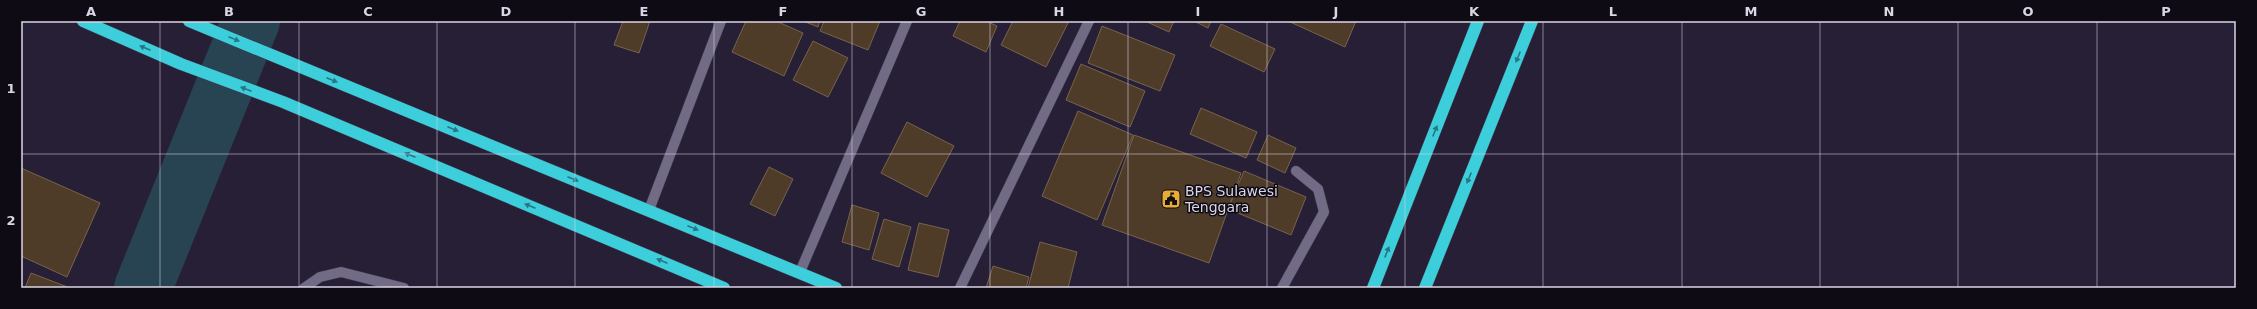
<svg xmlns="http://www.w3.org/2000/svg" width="2257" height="309" font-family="'DejaVu Sans',sans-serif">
<rect width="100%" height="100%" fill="#261f35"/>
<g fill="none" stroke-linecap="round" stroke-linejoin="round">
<polyline stroke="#284351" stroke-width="58" points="143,288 251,21"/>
</g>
<g fill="#4f3c28" stroke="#77634d">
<polygon points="623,21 650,21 639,53 614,45"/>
<polygon points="746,21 776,21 803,33 784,76 732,52"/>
<polygon points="803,21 820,21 818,27"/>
<polygon points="824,21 880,21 868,50 820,31"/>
<polygon points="960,21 986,21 997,26 986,52 953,36"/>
<polygon points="1013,21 1069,21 1046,67 1001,45"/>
<polygon points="1145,21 1174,21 1169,32"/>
<polygon points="1194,21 1211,21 1208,28"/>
<polygon points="1288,21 1356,21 1345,47"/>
<polygon points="1221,24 1275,49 1264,72 1210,46"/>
<polygon points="1102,26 1175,55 1160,91 1088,63"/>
<polygon points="813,41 848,58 828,97 793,80"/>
<polygon points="1081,64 1145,91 1130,127 1066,100"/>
<polygon points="1201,108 1257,132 1246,158 1190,134"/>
<polygon points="1078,111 1133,135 1097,220 1042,196"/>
<polygon points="907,122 954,146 927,197 881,173"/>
<polygon points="1134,135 1241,173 1209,263 1102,225"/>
<polygon points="1268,135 1296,148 1285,173 1257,160"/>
<polygon points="769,167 793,179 775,216 750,204"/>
<polygon points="21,168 100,203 67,277 21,256"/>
<polygon points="1244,171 1306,197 1291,235 1228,209"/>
<polygon points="852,205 879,213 869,250 842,242"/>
<polygon points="884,219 911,227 899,267 872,259"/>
<polygon points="919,223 949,230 938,277 908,270"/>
<polygon points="1040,242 1077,252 1068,288 1028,288"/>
<polygon points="993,266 1029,277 1026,288 986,288"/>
<polygon points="31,273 70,288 25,288"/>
</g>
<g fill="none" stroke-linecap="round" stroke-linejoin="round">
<g stroke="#40394c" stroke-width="11">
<g id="lane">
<polyline points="304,288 320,277 341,272 404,288"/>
<polyline points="1282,288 1324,212 1318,189 1296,171"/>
</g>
</g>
<g stroke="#40394c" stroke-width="11">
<g id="street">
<polyline points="649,210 721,21"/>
<polyline points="800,272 907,21"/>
<polyline points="960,288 1089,21"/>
</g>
</g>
<g stroke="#40394c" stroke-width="13">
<g id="highway">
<polyline points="83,21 181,64 283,102 724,288"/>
<polyline points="189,21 836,288"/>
<polyline points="1373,288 1478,21"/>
<polyline points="1425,288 1532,21"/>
</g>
</g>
<use href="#lane" stroke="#726b85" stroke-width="10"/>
<use href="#street" stroke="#726b85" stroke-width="10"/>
<use href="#highway" stroke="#3ccedb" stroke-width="12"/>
</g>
<defs><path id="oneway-solid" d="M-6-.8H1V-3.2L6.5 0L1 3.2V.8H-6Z"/></defs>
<g fill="#277682">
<use href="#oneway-solid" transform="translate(234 39) rotate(22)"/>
<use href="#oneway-solid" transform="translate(145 48) rotate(-157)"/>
<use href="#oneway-solid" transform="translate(1518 57) rotate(112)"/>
<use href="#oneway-solid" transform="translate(332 80) rotate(22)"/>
<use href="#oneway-solid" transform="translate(246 89) rotate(-159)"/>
<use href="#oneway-solid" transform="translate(453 129) rotate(22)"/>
<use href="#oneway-solid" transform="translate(1435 131) rotate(-68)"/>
<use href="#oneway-solid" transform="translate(410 155) rotate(-157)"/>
<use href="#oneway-solid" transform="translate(1469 178) rotate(112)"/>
<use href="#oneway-solid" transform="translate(573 179) rotate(22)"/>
<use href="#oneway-solid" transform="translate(530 206) rotate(-157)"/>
<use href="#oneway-solid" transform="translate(693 228) rotate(22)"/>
<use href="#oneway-solid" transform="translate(1387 252) rotate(-68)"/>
<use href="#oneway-solid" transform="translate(662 261) rotate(-157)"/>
</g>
<path fill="none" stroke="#dad6e5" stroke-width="1" stroke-opacity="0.55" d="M160 21V288M299 21V288M437 21V288M575 21V288M714 21V288M852 21V288M990 21V288M1128 21V288M1267 21V288M1405 21V288M1543 21V288M1682 21V288M1820 21V288M1958 21V288M2097 21V288M21 154H2236"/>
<defs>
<g id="civic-square" transform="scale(1)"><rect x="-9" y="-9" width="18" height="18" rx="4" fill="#e7ac37" stroke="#0e0b15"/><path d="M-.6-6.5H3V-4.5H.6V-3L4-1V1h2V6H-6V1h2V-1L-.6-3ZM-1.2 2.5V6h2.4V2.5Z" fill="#111"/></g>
</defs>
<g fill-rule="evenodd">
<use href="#civic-square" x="1171" y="199"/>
</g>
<g text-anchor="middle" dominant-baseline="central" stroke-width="3" stroke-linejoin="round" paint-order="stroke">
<g font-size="14" fill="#dad6e5" stroke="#0e0b15" text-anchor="start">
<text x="1185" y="191">BPS Sulawesi<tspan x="1185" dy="16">Tenggara</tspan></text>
</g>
</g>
<rect width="2257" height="309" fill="none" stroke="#0e0b15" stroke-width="44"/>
<rect x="22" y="22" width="2213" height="265" fill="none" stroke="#dad6e5" stroke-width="1.5"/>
<g font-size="13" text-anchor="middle" font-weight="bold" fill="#dad6e5">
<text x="91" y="16">A</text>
<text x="229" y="16">B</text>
<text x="368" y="16">C</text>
<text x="506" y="16">D</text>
<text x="644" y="16">E</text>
<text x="783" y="16">F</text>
<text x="921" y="16">G</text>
<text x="1059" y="16">H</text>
<text x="1198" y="16">I</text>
<text x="1336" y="16">J</text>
<text x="1474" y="16">K</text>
<text x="1613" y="16">L</text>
<text x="1751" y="16">M</text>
<text x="1889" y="16">N</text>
<text x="2028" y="16">O</text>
<text x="2166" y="16">P</text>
<text x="11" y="93">1</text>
<text x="11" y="225">2</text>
</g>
</svg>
